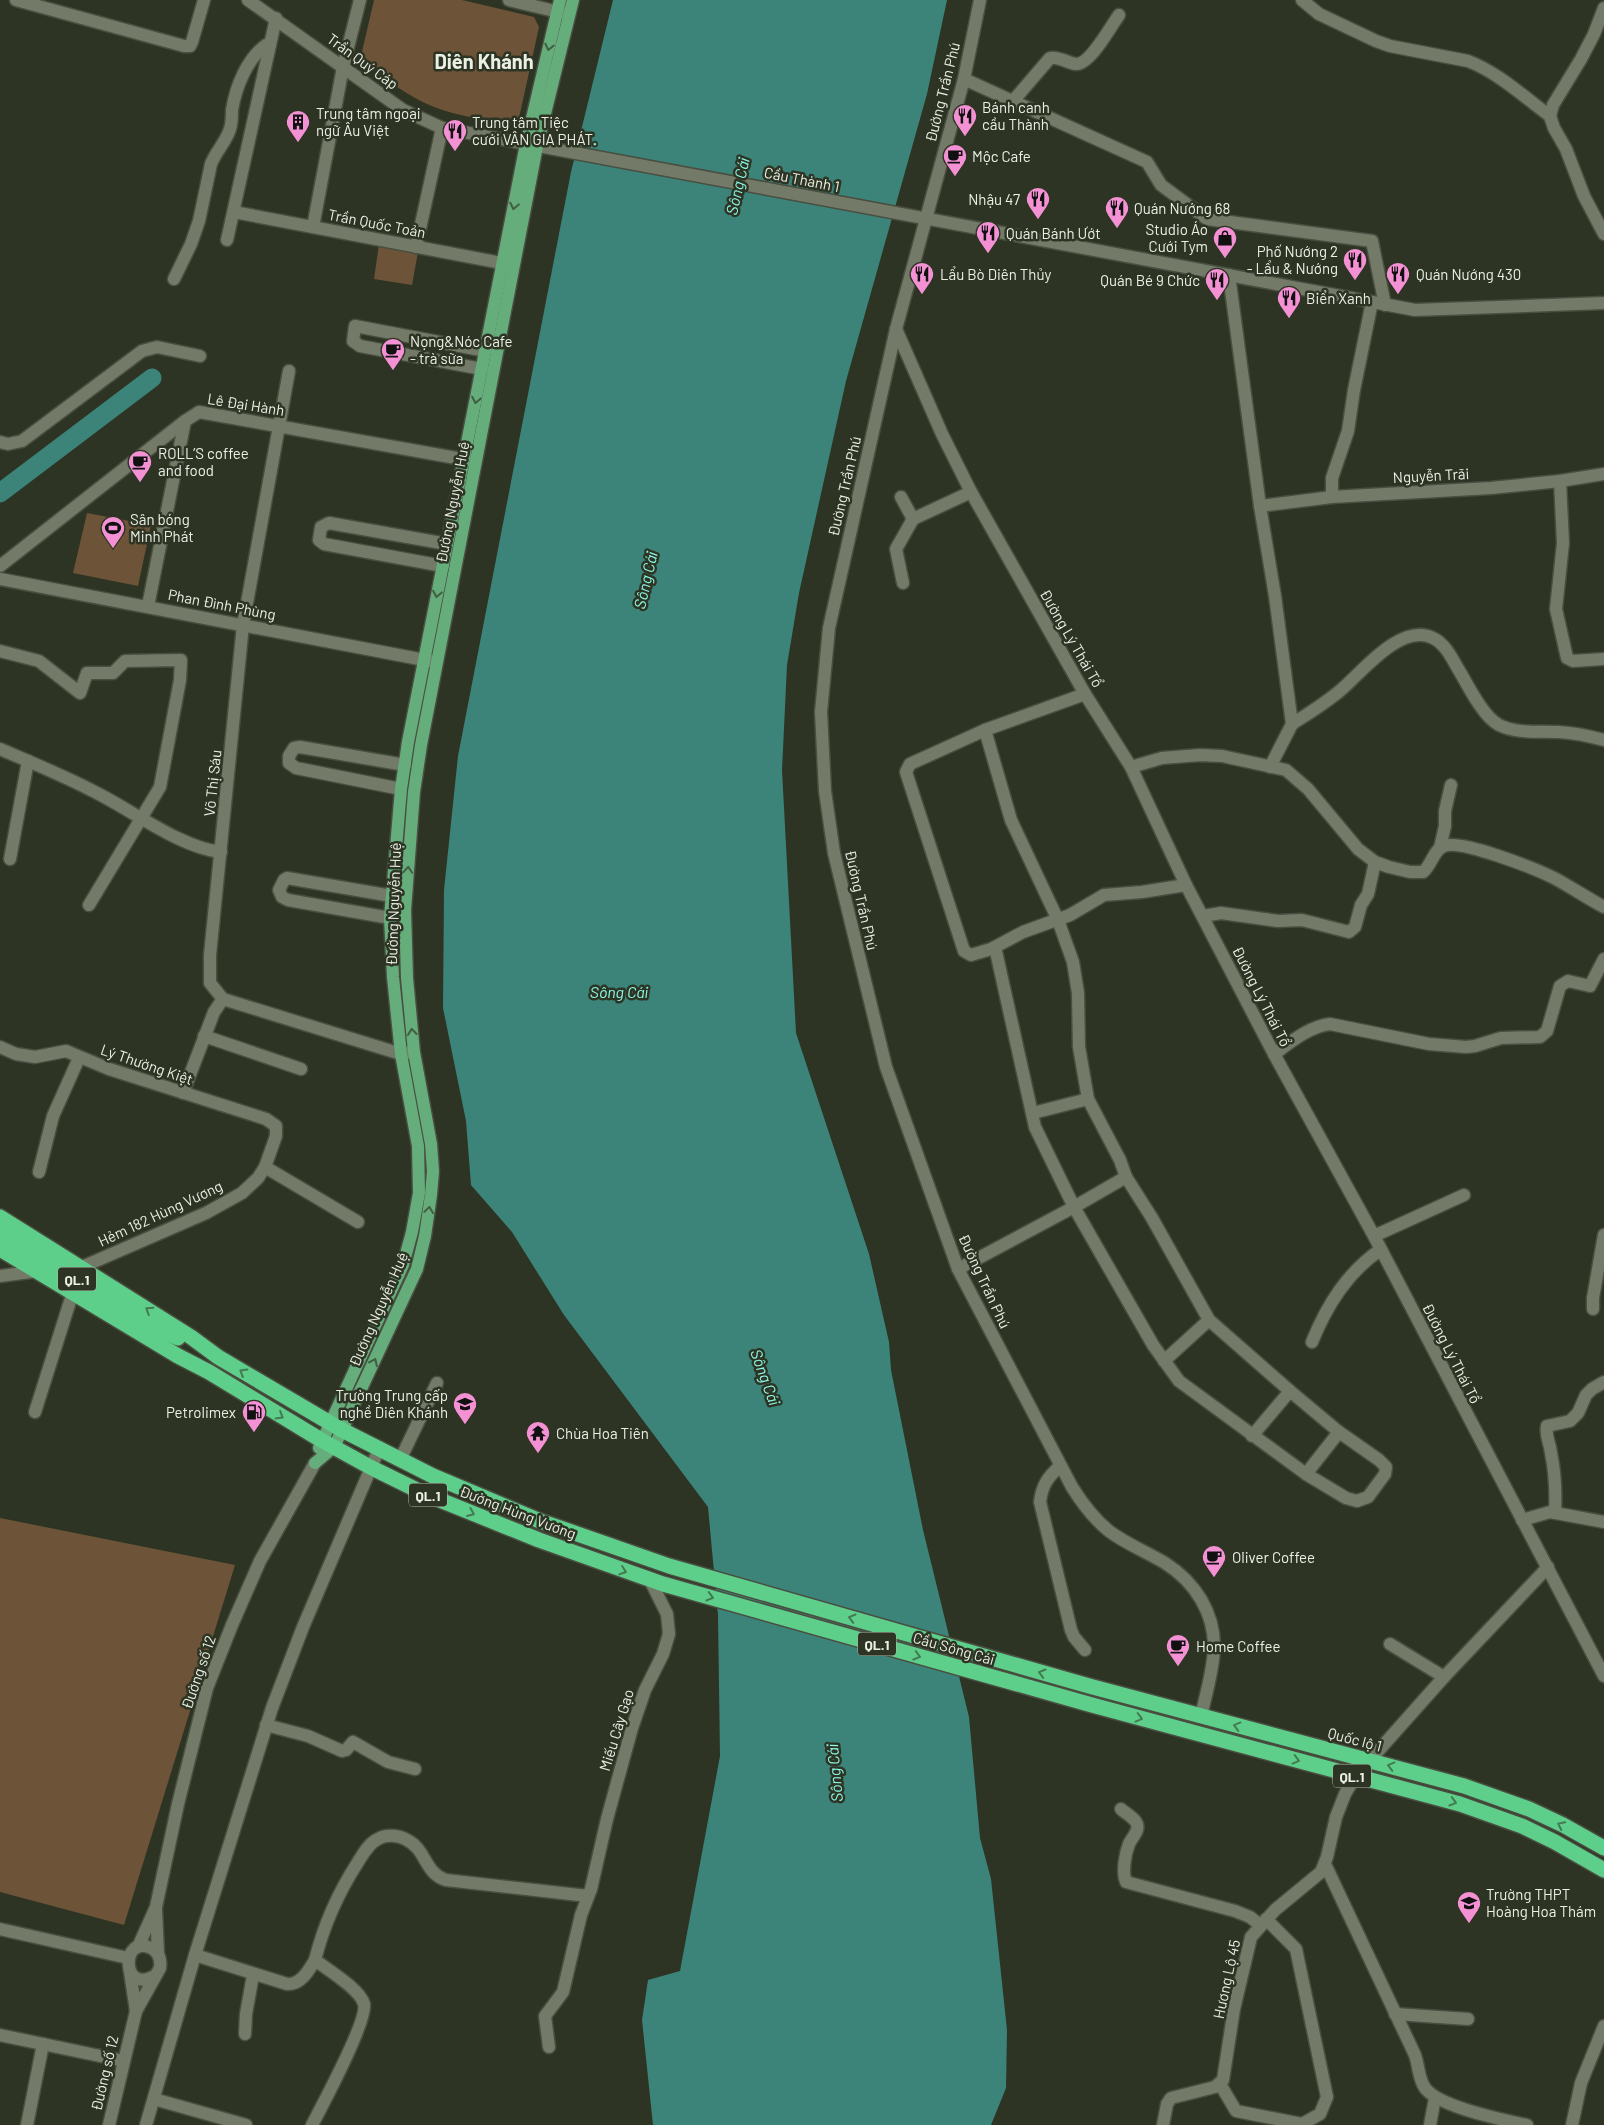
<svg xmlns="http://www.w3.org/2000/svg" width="1604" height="2125" font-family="Barlow,sans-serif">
<rect width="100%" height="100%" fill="#2d3423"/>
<g fill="#6d5337">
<path d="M374 0H462L534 17 539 27 519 118 510 124C485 120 458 116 434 107 409 97 386 79 364 64L361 56Z"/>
<polygon points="379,244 418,252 412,285 374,279"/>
<polygon points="87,513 151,525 138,586 73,573"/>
<polygon points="0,1518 235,1565 124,1925 0,1892"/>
</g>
<polygon fill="#3c847a" points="613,0 947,0 927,94 846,381 799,593 787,665 782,770 796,1033 869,1254 889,1342 891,1370 923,1530 969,1717 980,1838 991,1879 1007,2030 1006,2088 991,2125 653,2125 642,2020 648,1980 680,1971 720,1756 718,1615 708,1507 564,1315 512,1232 471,1185 466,1121 443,1008 444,890 458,756 571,172"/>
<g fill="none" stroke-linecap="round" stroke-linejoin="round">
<polyline stroke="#3c847a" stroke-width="19" points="0,493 152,378"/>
<g stroke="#494e40" stroke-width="15">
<g id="minor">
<polyline points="16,0 184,46 190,46 192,42 204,0"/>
<polyline points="248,0 403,110 442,128 1415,310 1604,303"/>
<polyline points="509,0 567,14"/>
<path d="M980 0 964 79 896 329 829 628 821 712 825 791 834 853 886 1067 958 1269 1072 1487C1082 1503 1094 1519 1109 1531 1126 1544 1147 1552 1165 1563 1195 1582 1215 1613 1214 1649 1213 1671 1206 1694 1201 1716"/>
<path d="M1302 0 1319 14 1376 41 1390 46 1468 61C1499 73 1524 97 1550 116"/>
<polyline points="1604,8 1594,34 1581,59 1553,105 1550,116 1554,128 1566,149 1584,196 1604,234"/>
<polyline points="964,79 1147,162 1161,185 1207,219 1372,241 1385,305"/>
<path d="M1013 101 1050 58C1059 56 1067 63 1076 64 1090 65 1111 26 1119 15"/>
<polyline points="234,212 512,265"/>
<polyline points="313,227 343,67 360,0"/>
<polyline points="227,240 276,18"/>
<polyline points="416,247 442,128"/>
<polyline points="1229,275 1260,506 1275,596 1292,724 1270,767"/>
<path d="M174 279 191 244 199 221 211 164C216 151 226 142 230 129 232 123 232 116 232 110 236 86 247 59 266 45H270"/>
<polyline points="896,329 942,434 971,492 1085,694 1131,767 1186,885 1274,1054 1374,1236 1604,1676"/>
<polyline points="482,369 360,346 353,341 355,326 486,351"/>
<polyline points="289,371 243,625 210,955 210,983 223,999 401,1054 411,1052"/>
<polyline points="0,442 8,444 22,441 142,351 157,347 200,356"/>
<polyline points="1560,481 1563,543 1556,609 1567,658 1573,661 1604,659"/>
<polyline points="901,497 913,519"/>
<polyline points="1332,497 1332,478 1348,431 1354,390 1372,302"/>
<polyline points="1260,506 1332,497 1491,488 1560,481 1604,474"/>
<polyline points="0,566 185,421 199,412 473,461"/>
<polyline points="443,566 324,544 319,540 321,527 329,523 447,544"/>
<polyline points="0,579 435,662"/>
<polyline points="903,583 896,549 913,519 971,492"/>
<polyline points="148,606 185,421"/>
<polyline points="0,651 39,661 80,693 87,673 113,673 125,661 181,660 180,680 160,787 89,905"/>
<path d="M1292 724C1309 713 1326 703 1342 689 1362 672 1401 622 1433 638 1444 643 1451 656 1457 667 1467 683 1482 716 1499 725 1517 734 1539 731 1559 732 1574 733 1589 736 1604 740"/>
<polyline points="985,730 910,764 906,772 964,951 971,955 991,949 1023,932 1070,915 1104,895 1142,892 1186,885"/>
<path d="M0 749C30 762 62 775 91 790 129 808 180 848 221 852"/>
<path d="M1131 767 1162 758 1200 755 1222 756 1286 770 1308 789 1358 849 1375 862 1389 867 1410 872H1423C1432 865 1433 850 1444 846 1461 839 1536 869 1554 878 1571 887 1587 898 1604 907"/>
<polyline points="401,789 296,768 289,763 289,756 294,748 300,747 405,765"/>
<polyline points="1440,848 1445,826 1445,811 1451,785"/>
<polyline points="10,859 28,761"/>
<polygon points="287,878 392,896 405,910 390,918 288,900 282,897 279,890 284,880"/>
<polyline points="1203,916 1221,913 1278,921 1302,920 1349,932 1355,927 1361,905 1368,894 1375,862"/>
<polyline points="995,947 1035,1127 1074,1207 1126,1177 1120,1160 1088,1099 1079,1047 1078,993 1073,962 1058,920 1011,820 985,730 1085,694"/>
<polyline points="204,1036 301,1069"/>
<polyline points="0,1047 16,1054 35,1057 66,1051 109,1069 266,1119 276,1126 276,1136 265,1167 258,1178 242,1193 206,1213 82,1267"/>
<path d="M1274 1054C1291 1042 1308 1027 1330 1024L1429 1044 1466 1047 1475 1046 1501 1038 1540 1037 1547 1031 1560 986 1568 981 1590 986 1604 959"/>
<polyline points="183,1093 214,1012 223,999"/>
<polyline points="1033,1113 1088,1099"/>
<polyline points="265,1167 358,1222"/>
<polyline points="39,1172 53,1116 79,1058"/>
<polyline points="1374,1236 1464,1195"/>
<polyline points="958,1269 1074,1207 1153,1345 1179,1381 1306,1474 1346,1498 1357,1501 1368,1497 1385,1474 1386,1467 1379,1460 1339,1432 1290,1391 1209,1320 1152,1218 1126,1177"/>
<polyline points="0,1276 38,1271"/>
<polyline points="1593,1309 1593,1298 1604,1235"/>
<path d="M1312 1342C1327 1305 1347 1273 1380 1250"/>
<polyline points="1164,1361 1209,1320"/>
<polyline points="35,1412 73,1292"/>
<polyline points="1252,1436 1290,1391"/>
<polyline points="400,1460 437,1383"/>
<path d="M1060 1466C1048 1477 1042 1485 1040 1502L1071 1630 1074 1637 1085 1650"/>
<polyline points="1306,1474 1339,1432"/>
<path d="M1555 1513C1556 1493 1555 1472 1551 1453 1550 1443 1545 1436 1547 1426L1570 1421 1578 1413 1586 1395 1592 1389 1604 1382"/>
<polyline points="1522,1520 1550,1512 1604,1522"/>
<polyline points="1390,1644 1444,1677"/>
<polyline points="266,1725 308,1736 342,1751 346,1750 353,1742 388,1762 415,1769"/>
<path d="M1121 1809C1125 1813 1133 1817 1136 1822 1141 1830 1132 1837 1129 1844 1125 1854 1122 1872 1126 1882L1235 1911 1250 1917 1260 1925"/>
<path d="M1325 1864 1415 2055C1419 2066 1418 2078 1425 2088 1439 2107 1503 2120 1527 2125"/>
<polyline points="156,1909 158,1954"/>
<polyline points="0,1929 128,1958"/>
<polyline points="138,1947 156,1907 178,1804 207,1688 232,1625 260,1561 315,1463"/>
<path d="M195 1955 287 1984C301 1985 309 1970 315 1960"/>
<polyline points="130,1972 136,2011"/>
<polyline points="1395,2014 1468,2019"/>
<polyline points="245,2034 246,2014 253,1975"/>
<polyline points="0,2035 124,2061"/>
<polyline points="549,2047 545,2016 563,1992 581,1915 591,1889 607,1819 632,1728 645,1690 663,1654 669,1634 667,1614 650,1580"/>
<polyline points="1220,2084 1236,2111 1302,2124 1320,2114 1327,2097 1296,1949 1266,1919"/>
<polyline points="154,2099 246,2125"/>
<polyline points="27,2125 43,2044"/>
<path d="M109 2125 136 2011 160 1968C161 1960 159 1952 151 1948 121 1933 120 1997 156 1975"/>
<polyline points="146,2125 195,1955 272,1708 303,1627 379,1449"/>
<path d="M312 2125C322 2106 368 2020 364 2004 360 1989 328 1970 315 1960 324 1924 338 1893 358 1862 363 1854 369 1843 378 1839 386 1834 399 1835 407 1840 426 1849 425 1874 446 1880L588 1896"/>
<polyline points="1163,2125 1167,2104 1171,2098 1215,2087 1223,2080 1234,2009 1251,1937 1275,1910 1321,1872 1327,1857 1336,1817 1345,1794 1355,1777 1444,1677 1548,1567"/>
<polyline points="1430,2125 1435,2098"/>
<polyline points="1572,2125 1581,2083 1604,2026"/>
</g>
</g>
<g stroke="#494e40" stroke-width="15">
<g id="major">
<polyline points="319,1448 403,1265 412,1232 419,1193 418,1146 401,1054 393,977 390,918 401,789 408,742 526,144 560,0"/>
<polyline points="315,1463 334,1447 342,1430 417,1269 425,1236 431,1195 433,1171 431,1144 414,1052 407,978 405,910 414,792 421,745 537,146 573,0"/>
</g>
</g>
<g stroke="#494e40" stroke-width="18">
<g id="highway">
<polyline points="0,1217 191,1337 218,1357 342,1430 433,1476 540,1521 669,1566 1089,1686 1464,1786 1529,1809 1563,1825 1604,1848"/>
<polyline points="0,1233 154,1327 178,1338"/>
<polyline points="0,1249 178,1356 209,1372 321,1440 370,1467 425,1494 539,1540 663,1584 1092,1705 1460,1804 1522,1826 1555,1842 1604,1870"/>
</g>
</g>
<use href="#minor" stroke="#737b68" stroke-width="12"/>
<use href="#major" stroke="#66ad7c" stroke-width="12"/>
<use href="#highway" stroke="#5ecf8a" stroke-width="15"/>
</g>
<defs><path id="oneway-chevron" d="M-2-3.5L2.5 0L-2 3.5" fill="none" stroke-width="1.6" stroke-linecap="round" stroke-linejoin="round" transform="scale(1.25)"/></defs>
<g stroke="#415e42">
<use href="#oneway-chevron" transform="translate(549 47) rotate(103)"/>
<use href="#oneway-chevron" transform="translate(514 206) rotate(101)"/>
<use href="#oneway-chevron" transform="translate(476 400) rotate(101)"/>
<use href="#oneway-chevron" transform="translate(437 594) rotate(101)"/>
<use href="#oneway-chevron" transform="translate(408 870) rotate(-86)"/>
<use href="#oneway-chevron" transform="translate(412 1032) rotate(-96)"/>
<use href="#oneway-chevron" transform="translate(429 1210) rotate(-82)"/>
<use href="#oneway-chevron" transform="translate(374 1362) rotate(-65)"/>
</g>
<g stroke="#437a51">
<use href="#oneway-chevron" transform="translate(149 1310) rotate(-147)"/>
<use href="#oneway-chevron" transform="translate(243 1372) rotate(-149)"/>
<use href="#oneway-chevron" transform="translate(280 1416) rotate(31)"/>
<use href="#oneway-chevron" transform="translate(471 1513) rotate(23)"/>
<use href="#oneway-chevron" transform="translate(623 1571) rotate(19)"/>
<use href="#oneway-chevron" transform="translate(710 1597) rotate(16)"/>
<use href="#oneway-chevron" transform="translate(852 1618) rotate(-164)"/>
<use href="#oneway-chevron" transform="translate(917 1656) rotate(16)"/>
<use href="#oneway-chevron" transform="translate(1042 1673) rotate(-164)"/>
<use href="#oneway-chevron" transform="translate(1139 1718) rotate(15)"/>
<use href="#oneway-chevron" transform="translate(1237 1726) rotate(-165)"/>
<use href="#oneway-chevron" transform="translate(1296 1760) rotate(15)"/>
<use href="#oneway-chevron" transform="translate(1391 1766) rotate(-165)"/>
<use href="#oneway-chevron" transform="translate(1453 1802) rotate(16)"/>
<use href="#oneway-chevron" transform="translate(1561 1825) rotate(-154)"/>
</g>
<defs>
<g id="restaurant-pin" transform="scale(1.25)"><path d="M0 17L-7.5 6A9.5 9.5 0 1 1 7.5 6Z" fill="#f491d4" stroke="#2d3423"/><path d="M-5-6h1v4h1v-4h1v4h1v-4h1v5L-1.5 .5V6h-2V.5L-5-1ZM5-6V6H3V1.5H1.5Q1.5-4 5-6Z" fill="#111"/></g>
<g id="building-pin" transform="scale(1.25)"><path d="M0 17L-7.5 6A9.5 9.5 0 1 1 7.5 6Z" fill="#f491d4" stroke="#2d3423"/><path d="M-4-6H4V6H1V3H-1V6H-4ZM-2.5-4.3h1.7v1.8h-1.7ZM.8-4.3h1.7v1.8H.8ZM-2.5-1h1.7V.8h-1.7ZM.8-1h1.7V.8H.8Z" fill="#111"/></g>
<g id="cafe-pin" transform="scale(1.25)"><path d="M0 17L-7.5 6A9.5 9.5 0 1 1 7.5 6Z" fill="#f491d4" stroke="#2d3423"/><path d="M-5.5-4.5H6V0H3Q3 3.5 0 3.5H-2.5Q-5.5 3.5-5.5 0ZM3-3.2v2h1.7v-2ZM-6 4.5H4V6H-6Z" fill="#111"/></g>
<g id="shop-pin" transform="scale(1.25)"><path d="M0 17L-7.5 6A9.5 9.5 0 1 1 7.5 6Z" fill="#f491d4" stroke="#2d3423"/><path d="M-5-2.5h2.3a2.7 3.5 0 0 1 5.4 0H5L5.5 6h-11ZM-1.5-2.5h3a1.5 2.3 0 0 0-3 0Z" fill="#111"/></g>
<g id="stadium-pin" transform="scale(1.25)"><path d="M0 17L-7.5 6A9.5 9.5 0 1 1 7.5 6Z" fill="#f491d4" stroke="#2d3423"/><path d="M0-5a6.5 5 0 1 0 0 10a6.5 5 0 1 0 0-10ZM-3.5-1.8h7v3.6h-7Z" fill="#111"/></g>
<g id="school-pin" transform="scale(1.25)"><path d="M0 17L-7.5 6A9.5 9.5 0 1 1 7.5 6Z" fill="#f491d4" stroke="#2d3423"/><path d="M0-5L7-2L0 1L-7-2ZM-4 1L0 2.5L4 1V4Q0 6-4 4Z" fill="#111"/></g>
<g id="fuel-pin" transform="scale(1.25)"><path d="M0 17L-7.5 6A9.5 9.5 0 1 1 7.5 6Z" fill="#f491d4" stroke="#2d3423"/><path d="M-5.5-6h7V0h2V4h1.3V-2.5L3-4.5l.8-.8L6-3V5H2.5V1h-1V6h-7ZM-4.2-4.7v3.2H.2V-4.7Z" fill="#111"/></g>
<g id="temple-pin" transform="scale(1.25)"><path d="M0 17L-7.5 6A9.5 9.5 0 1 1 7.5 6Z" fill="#f491d4" stroke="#2d3423"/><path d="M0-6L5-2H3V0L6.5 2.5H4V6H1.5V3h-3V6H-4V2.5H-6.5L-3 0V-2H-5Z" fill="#111"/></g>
</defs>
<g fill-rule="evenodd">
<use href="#restaurant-pin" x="965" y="116"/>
<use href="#building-pin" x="298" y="122"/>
<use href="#restaurant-pin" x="455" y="131"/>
<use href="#cafe-pin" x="955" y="156"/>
<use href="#restaurant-pin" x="1038" y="199"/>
<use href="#restaurant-pin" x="1117" y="208"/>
<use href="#restaurant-pin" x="988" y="233"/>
<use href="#shop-pin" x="1225" y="238"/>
<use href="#restaurant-pin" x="1355" y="260"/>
<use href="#restaurant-pin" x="922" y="274"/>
<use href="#restaurant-pin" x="1398" y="274"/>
<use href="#restaurant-pin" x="1217" y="280"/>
<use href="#restaurant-pin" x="1289" y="298"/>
<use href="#cafe-pin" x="393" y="350"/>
<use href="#cafe-pin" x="140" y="462"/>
<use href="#stadium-pin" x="113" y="528"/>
<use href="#school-pin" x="465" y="1404"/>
<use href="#fuel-pin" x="254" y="1412"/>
<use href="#temple-pin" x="538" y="1433"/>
<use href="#cafe-pin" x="1214" y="1557"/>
<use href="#cafe-pin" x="1178" y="1646"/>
<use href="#school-pin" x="1469" y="1903"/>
</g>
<g text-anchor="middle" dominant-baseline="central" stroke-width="5" stroke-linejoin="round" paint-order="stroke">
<g fill="#2d3423" stroke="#b2b8ab" stroke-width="1">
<rect x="58" y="1267.5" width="38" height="23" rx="4"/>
<rect x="409" y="1483.5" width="38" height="23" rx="4"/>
<rect x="858" y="1632.5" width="38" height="23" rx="4"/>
<rect x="1333" y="1764.5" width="38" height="23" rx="4"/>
</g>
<g font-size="14" font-weight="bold" fill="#ebf0e5">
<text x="77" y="1279">QL.1</text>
<text x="428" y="1495">QL.1</text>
<text x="877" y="1644">QL.1</text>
<text x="1352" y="1776">QL.1</text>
</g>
<g font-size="15" fill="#ebf0e5" stroke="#2d3423">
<text transform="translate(363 61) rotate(36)">Trần Quý Cáp</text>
<text transform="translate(942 92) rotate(-76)">Đường Trần Phú</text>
<text transform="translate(802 179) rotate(11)">Cầu Thành 1</text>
<text transform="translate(377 223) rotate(11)">Trần Quốc Toản</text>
<text transform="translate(246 404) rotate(9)">Lê Đại Hành</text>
<text transform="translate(1431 475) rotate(-3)">Nguyễn Trãi</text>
<text transform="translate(844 486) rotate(-77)">Đường Trần Phú</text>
<text transform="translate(452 502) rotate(-79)">Đường Nguyễn Huệ</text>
<text transform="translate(222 604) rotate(11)">Phan Đình Phùng</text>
<text transform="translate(1072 638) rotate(60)">Đường Lý Thái Tổ</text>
<text transform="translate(212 783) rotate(-84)">Võ Thị Sáu</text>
<text transform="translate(862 900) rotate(77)">Đường Trần Phú</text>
<text transform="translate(393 904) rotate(-88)">Đường Nguyễn Huệ</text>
<text transform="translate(1262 996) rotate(63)">Đường Lý Thái Tổ</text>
<text transform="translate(147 1064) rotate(19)">Lý Thường Kiệt</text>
<text transform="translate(160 1213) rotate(-25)">Hẻm 182 Hùng Vương</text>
<text transform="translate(985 1281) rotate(65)">Đường Trần Phú</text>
<text transform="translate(378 1309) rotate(-66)">Đường Nguyễn Huệ</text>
<text transform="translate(1452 1353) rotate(63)">Đường Lý Thái Tổ</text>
<text transform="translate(518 1512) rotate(21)">Đường Hùng Vương</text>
<text transform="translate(954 1648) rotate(16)">Cầu Sông Cái</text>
<text transform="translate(198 1672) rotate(-71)">Đường số 12</text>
<text transform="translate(616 1730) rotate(-73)">Miếu Cây Gạo</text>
<text transform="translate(1355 1739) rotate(15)">Quốc lộ 1</text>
<text transform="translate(1226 1979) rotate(-78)">Hương Lộ 45</text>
<text transform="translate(104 2073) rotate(-77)">Đường số 12</text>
</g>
<g font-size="15" fill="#ebf0e5" stroke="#2d3423" text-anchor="start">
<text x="982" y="107">Bánh canh<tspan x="982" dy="17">cầu Thành</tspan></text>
<text x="316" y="113">Trung tâm ngoại<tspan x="316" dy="17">ngữ Âu Việt</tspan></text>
<text x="472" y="122">Trung tâm Tiệc<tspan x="472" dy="17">cưới VÂN GIA PHÁT.</tspan></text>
<text x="972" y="156">Mộc Cafe</text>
<text x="1020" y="199" text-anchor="end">Nhậu 47</text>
<text x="1134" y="208">Quán Nướng 68</text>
<text x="1208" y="229" text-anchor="end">Studio Áo<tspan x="1208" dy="17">Cưới Tym</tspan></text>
<text x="1006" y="233">Quán Bánh Ướt</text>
<text x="1338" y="251" text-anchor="end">Phố Nướng 2<tspan x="1338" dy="17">- Lẩu &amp; Nướng</tspan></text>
<text x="940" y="274">Lẩu Bò Diên Thủy</text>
<text x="1416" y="274">Quán Nướng 430</text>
<text x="1200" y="280" text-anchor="end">Quán Bé 9 Chức</text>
<text x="1306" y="298">Biển Xanh</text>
<text x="410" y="341">Nọng&amp;Nóc Cafe<tspan x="410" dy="17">- trà sữa</tspan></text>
<text x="158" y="453">ROLL’S coffee<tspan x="158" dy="17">and food</tspan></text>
<text x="130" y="519">Sân bóng<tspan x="130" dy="17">Minh Phát</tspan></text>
<text x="448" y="1395" text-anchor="end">Trường Trung cấp<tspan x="448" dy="17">nghề Diên Khánh</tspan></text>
<text x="236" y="1412" text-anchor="end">Petrolimex</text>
<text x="556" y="1433">Chùa Hoa Tiên</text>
<text x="1232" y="1557">Oliver Coffee</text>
<text x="1196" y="1646">Home Coffee</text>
<text x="1486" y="1894">Trường THPT<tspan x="1486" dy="17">Hoàng Hoa Thám</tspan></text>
</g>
<g font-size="16" font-style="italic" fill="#8bf8e8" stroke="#2d3423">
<text transform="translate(737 186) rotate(-77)">Sông Cái</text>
<text transform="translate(645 580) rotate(-77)">Sông Cái</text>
<text x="619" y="991">Sông Cái</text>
<text transform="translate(766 1377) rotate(70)">Sông Cái</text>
<text transform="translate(834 1773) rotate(-95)">Sông Cái</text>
</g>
<g font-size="20" font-weight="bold" fill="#ebf0e5" stroke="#2d3423">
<text x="484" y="61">Diên Khánh</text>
</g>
</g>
</svg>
